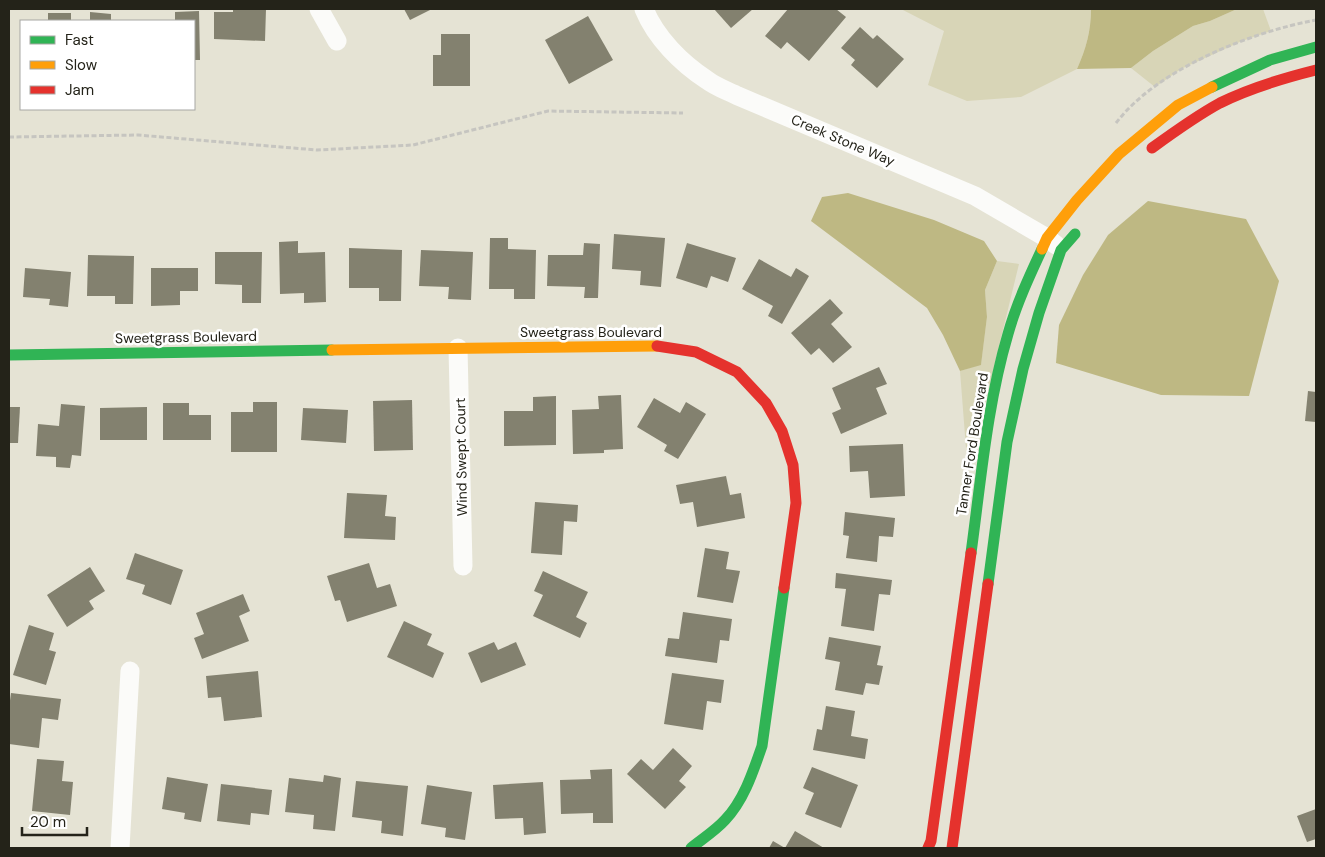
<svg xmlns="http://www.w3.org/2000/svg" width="1325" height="857" font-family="'DM Sans',sans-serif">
<rect width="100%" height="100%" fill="#e5e3d4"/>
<g fill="#d8d5b7">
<path d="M901 9H1091C1091 31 1086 49 1077 69L1021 97 967 101 928 85 944 31Z"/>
<polygon points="1237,9 1263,9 1271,31 1242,41 1181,69 1155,87 1131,68 1153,51 1193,26 1210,21"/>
<polygon points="997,261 1019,264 968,474 960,371 981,364 987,317 985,290"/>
</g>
<g fill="#beb883">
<path d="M1091 9H1237L1210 21 1193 26 1153 51 1131 68 1077 69C1086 49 1091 31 1091 9Z"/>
<polygon points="848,193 934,220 984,241 997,261 985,290 987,317 981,365 960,371 943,335 927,308 811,221 822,197"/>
<polygon points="1148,201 1246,219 1279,281 1249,396 1161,395 1056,363 1059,325 1083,275 1108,235"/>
</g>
<g fill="#83816f">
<polygon points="233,9 266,9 265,41 214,39 214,12 233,12"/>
<polygon points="404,9 432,9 410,20"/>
<polygon points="714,9 753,9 731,28"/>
<polygon points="788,9 836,9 846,17 809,61 787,42 781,49 765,36"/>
<polygon points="199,11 200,60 194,60 194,21 175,21 175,12"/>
<polygon points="90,12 111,14 111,21 90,21"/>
<rect x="48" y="13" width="23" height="8"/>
<polygon points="588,16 613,60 569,84 545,40"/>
<polygon points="860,27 873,39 877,35 904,59 877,88 851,65 855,60 841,48"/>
<polygon points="441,34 470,34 470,86 433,86 433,55 441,55"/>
<polygon points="614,234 665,238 661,287 640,285 641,271 612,269"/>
<polygon points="490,238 508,238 508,249 536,250 535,299 514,299 514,289 489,289"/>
<polygon points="298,241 298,253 325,252 326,302 304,303 304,293 280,294 279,242"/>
<polygon points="584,243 600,244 598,298 584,298 585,287 547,286 548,255 583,255"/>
<polygon points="687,243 736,258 728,282 711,276 707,288 676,278"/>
<polygon points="349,248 402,250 401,301 379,301 379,288 349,288"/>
<polygon points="421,250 473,252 471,300 448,299 449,287 419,286"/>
<polygon points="215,252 262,252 261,303 242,303 242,285 215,284"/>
<polygon points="88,255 134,256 133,304 115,304 115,296 87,296"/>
<polygon points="759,259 791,277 796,268 809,276 782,324 768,316 773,306 742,289"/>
<polygon points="25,268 71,272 68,307 49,305 50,299 23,297"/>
<polygon points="151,268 198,268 198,291 180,291 180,305 151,306"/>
<polygon points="830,299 843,313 831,324 852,347 833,363 819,348 811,355 791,333"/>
<polygon points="879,367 887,384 876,388 887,414 841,434 832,413 841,409 832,388"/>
<polygon points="1308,391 1316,392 1316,422 1305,421"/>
<polygon points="621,395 623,449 604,450 604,453 573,454 572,410 599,409 598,396"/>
<polygon points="556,396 556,445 504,446 504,411 533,411 533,397"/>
<polygon points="654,398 680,413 686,402 706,414 678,459 664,451 667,445 637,427"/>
<polygon points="412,400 413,450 374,451 373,401"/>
<polygon points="253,402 277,402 277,452 231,452 231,412 253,412"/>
<polygon points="163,403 189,403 189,415 211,415 211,440 163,440"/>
<polygon points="61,404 85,406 81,456 72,455 70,468 56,467 56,457 36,456 38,424 59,426"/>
<polygon points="9,407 20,407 18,443 9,443"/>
<polygon points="147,407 147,440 100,440 100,408"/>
<polygon points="303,408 348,410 346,443 301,440"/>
<polygon points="903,444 905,496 870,498 868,471 850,472 849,446"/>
<polygon points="726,476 730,495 741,493 745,518 697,527 693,502 680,504 676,485"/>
<polygon points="347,493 387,495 385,516 396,517 395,540 344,538"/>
<polygon points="535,502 578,505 577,522 564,521 562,555 531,553"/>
<polygon points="845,512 895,518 893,537 879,536 877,562 846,558 849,536 843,535"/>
<polygon points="705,548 729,552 726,569 740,571 733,603 697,597"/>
<polygon points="135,553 183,570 171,605 142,594 145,585 126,579"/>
<polygon points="369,563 377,588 390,584 397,606 347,622 340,600 335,601 327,576"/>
<polygon points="90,567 105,591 89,601 94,609 67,627 47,595"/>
<polygon points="543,571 588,592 576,617 587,623 580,638 533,616 543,595 534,591"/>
<polygon points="836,573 892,580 890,595 879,594 874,631 841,626 846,589 835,588"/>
<polygon points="243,594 250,611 239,616 249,641 202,659 194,638 204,634 196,613"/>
<polygon points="683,612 732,619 729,641 720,640 717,663 665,656 668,638 679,639"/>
<polygon points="404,621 432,634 427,645 444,653 433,678 387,657"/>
<polygon points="29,625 54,633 49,650 56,652 46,685 13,675"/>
<polygon points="829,637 881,646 877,665 883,666 879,685 866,683 863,695 835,690 840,662 825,659"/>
<polygon points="494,642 498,650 516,642 526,665 481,683 468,653"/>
<polygon points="258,671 262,717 224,721 221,697 208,698 206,676"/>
<polygon points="672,673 724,680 721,703 707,701 703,730 664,724"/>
<polygon points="11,693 61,699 58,720 42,718 39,748 9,744 9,708"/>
<polygon points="826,706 855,711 851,736 868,739 865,759 813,750 817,729 822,730"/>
<polygon points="673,748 692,766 679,781 686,787 665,809 627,774 641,759 653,770"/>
<polygon points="37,759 64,761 62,781 73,782 70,815 32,811"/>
<polygon points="812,767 858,785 841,828 805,814 814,793 803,788"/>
<polygon points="612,769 613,823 593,823 593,813 561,814 560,780 591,779 590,770"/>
<polygon points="324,775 341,778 335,831 313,829 314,815 285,812 289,778 323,782"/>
<polygon points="167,777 208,784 201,822 184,819 185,813 162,809"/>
<polygon points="356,781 408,786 403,836 381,833 382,821 352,817"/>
<polygon points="543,782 546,833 524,835 523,818 495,819 493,785"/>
<polygon points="221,784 272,790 269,815 251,813 250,825 217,821"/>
<polygon points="427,785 472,792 465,840 445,837 446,828 421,824"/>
<polygon points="1316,809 1316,839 1307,842 1297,816"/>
<polygon points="795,831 824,848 769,848 773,841 785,848"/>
</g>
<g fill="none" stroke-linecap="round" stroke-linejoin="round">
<g stroke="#c6c5c0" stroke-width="3" stroke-dasharray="5 2.5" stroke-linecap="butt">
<path d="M1116 123C1157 69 1251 32 1316 20"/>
<polyline points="9,137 138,135 317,150 413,145 548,111 683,113"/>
</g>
<g stroke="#fbfbf9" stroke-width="19">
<polyline points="319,9 337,41"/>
<path d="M644 9C656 38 681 63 707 80 716 87 728 91 738 96L975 196 1047 238 1056 245"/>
<polyline points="458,348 463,566"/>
<polyline points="120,848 130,671"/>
</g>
<g stroke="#30b455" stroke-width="11">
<polyline points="1212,87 1270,60 1316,47"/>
<polyline points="9,355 332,350"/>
<path d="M971 553C981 480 987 405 1008 334 1016 305 1029 277 1042 249"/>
<polyline points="988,584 1007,442 1023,369 1039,313 1061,250 1075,234"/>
<path d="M691 848C702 839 715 831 725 820 744 800 753 772 762 746L784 588"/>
</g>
<g stroke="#ff9f0a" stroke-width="11">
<polyline points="1042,249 1047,238 1077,200 1119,154 1178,105 1212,87"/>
<polyline points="332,350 657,346"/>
</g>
<g stroke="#e5322d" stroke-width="11">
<path d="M1152 148C1174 132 1196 116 1220 103 1250 88 1284 78 1316 70"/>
<polyline points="657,346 696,352 737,372 766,403 782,431 793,465 796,503 784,588"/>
<polyline points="928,848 931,841 971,553"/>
<polyline points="952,848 988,584"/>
</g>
</g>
<g text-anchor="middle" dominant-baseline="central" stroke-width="5" stroke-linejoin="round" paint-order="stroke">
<g font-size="14" fill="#242319" stroke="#fff">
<text transform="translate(843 140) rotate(23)">Creek Stone Way</text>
<text x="591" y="332">Sweetgrass Boulevard</text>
<text transform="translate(186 337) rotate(-1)">Sweetgrass Boulevard</text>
<text transform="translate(972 444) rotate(-81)">Tanner Ford Boulevard</text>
<text transform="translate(461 457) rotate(-91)">Wind Swept Court</text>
</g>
</g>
<rect width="1325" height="857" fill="none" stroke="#242319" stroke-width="20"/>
<rect x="20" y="20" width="175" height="90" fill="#ffffff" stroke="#a7a7a3"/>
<rect x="30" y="36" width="25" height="8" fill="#30b455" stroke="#a7a7a3"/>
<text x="65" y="45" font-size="15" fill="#242319">Fast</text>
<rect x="30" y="61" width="25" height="8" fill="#ff9f0a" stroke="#a7a7a3"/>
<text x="65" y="70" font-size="15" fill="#242319">Slow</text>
<rect x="30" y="86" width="25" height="8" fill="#e5322d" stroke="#a7a7a3"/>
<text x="65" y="95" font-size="15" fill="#242319">Jam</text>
<path d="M22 827v8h65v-8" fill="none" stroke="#242319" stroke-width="2.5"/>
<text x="30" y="827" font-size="15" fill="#242319" stroke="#ffffff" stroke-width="4" paint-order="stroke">20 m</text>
</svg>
